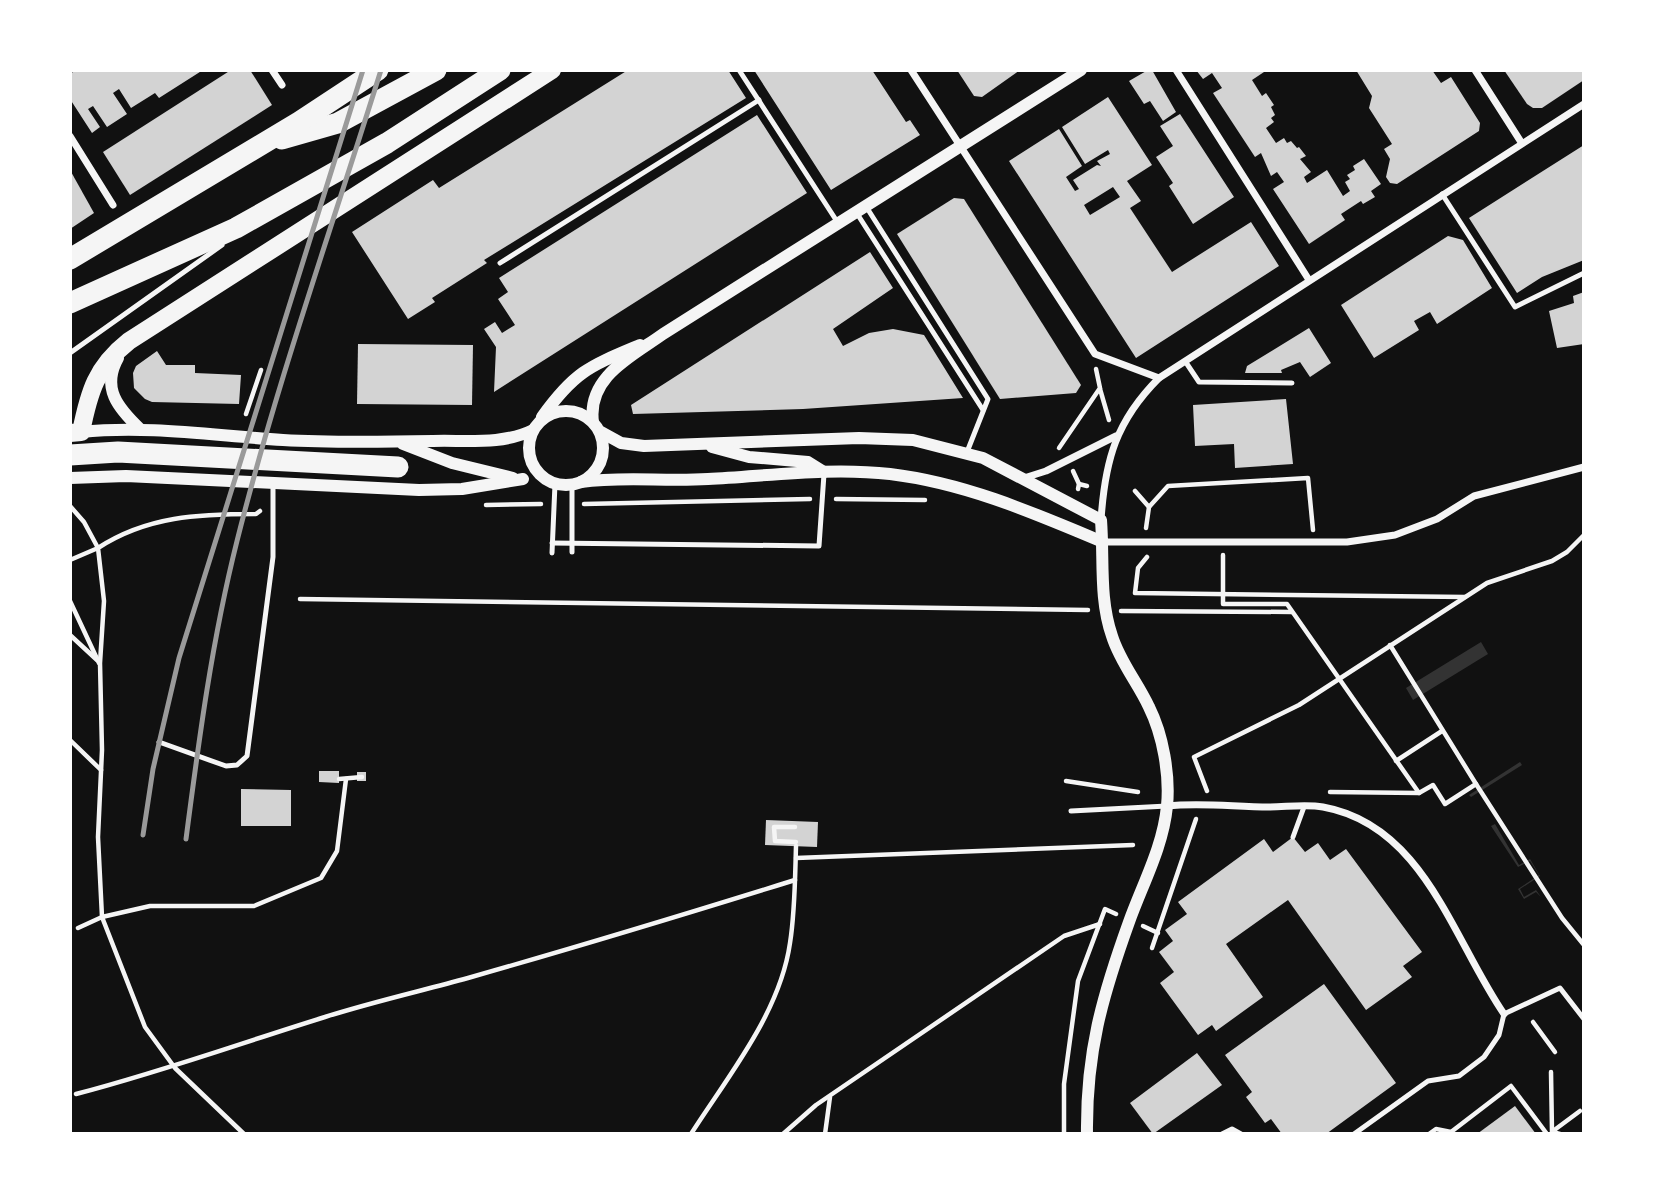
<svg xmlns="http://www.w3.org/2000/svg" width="1654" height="1204" font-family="Georgia,serif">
<rect width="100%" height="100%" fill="#111"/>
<g fill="#333">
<polygon points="1481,642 1488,654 1413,700 1406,688"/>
<polygon points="1520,762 1522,765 1471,797 1469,795"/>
<polygon points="1495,824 1519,865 1530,859 1540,876 1520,889 1524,897 1536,890 1541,897 1536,892 1524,899 1518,889 1539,875 1530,861 1518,867 1491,826"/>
</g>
<g fill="#d3d3d3" fill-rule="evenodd">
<polygon points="76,70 203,70 159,98 155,93 131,108 119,89 113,93 127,114 107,127 93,106 88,109 100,127 92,133 70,99 70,74"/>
<polygon points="231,70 250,70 272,105 130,195 103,152"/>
<polygon points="628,70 728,70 746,98 484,260 487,263 432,298 435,302 408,319 352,232 433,180 439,188"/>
<polygon points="754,70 872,70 906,122 910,120 920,135 831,190"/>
<polygon points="957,70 1020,70 982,97 974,96"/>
<polygon points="1148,70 1152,70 1176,112 1163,121 1150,101 1144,104 1129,81"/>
<polygon points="1196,70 1267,70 1252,80 1262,96 1266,93 1274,105 1271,107 1275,115 1271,118 1274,122 1266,128 1276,143 1284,138 1287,143 1291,141 1297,148 1299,147 1306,156 1300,159 1311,172 1304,177 1307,183 1327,170 1343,196 1350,191 1345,182 1350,179 1347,175 1355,170 1353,166 1364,159 1381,184 1371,191 1375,197 1363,204 1361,201 1341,214 1345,220 1309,244 1273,189 1284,182 1277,172 1271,176 1261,153 1255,157 1213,93 1222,88 1212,73 1203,79"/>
<polygon points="1356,70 1432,70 1441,83 1451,77 1480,123 1479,131 1397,184 1390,183 1386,177 1390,159 1384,149 1392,144 1369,108 1372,96"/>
<polygon points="1504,70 1584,70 1584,80 1542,108 1533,108 1527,104"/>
<path d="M1108 97 1152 165 1127 181 1141 201 1130 208 1172 272 1251 222 1279 266 1136 358 1009 161 1059 129 1082 166 1066 177 1075 191 1079 189 1073 180 1097 165 1101 166 1097 161 1110 154 1108 150 1085 164 1062 127ZM1113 187 1120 197 1090 215 1084 205Z"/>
<polygon points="1180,114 1234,197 1193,224 1169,186 1173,183 1156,157 1173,146 1160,126"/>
<polygon points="757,115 807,193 494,392 496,347 484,329 495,322 502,333 515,325 498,299 508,292 499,278"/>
<polygon points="1584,145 1584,260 1542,277 1517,293 1469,218"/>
<polygon points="70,170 94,213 70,229"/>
<polygon points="954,198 964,199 1081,385 1076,393 1000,399 897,234"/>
<polygon points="1448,236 1463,240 1492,288 1437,324 1430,312 1414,321 1419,330 1374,358 1341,305"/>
<polygon points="870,252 893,288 833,329 843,346 869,333 893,329 924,335 963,398 803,409 633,414 631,405"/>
<polygon points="1584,292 1584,344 1557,348 1549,311 1574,303 1573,296"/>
<polygon points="1309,328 1331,363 1310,377 1300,362 1281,370 1282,373 1245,373 1247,366"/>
<polygon points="358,344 473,345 472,405 357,404"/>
<polygon points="157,351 166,365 195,365 195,373 241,375 239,404 152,402 145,399 134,388 133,373 136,366"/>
<polygon points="1286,399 1293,464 1235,468 1234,444 1195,446 1193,405"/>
<polygon points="319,771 339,771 339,783 319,782"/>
<rect x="357" y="772" width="9" height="9"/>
<polygon points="241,789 291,790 291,826 241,826"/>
<polygon points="766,820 818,822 817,847 765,845"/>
<polygon points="1293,837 1305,852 1318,843 1330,860 1346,849 1422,952 1403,966 1412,977 1366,1010 1288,900 1226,944 1263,997 1216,1031 1212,1025 1198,1035 1160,983 1174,972 1159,952 1173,941 1165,930 1187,914 1178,902 1264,839 1273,852"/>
<polygon points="1324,984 1396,1083 1326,1134 1282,1134 1271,1119 1265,1123 1246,1097 1252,1092 1225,1055"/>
<polygon points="1197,1053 1222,1085 1153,1134 1130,1103"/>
<polygon points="1515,1106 1536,1134 1477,1134"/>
</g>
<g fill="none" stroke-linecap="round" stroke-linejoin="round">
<g stroke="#f5f5f5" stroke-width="4.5">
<polyline points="1100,389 1109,420"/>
<polyline points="246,414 261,370"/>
<polyline points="1059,448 1100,388 1096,369"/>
<polyline points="1073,471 1079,484 1078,489"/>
<polyline points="1079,484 1087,486"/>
<polyline points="1135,491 1149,507 1146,528"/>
<polyline points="836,499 925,500"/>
<polyline points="584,504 810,499"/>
<polyline points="486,505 541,504"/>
<polyline points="70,506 84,522 98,548 70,560"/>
<polyline points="1149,507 1168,486 1308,478 1313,530"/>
<polyline points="1223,555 1223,604 1287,604 1419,793"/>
<polyline points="1147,557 1138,568 1135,593 1465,597"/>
<polyline points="300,599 1088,610"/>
<polyline points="70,601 99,663"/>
<polyline points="1121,611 1292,612"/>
<polyline points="70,635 97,660"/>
<polyline points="1390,645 1476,784"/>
<polyline points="70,740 101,770"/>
<polyline points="1396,761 1442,731"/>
<polyline points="339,779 362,777"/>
<polyline points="1066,781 1138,792"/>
<polyline points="1207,791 1194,757 1299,705 1487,583 1552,561 1567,552 1584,535"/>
<polyline points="1330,792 1419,793 1433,785 1445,804 1476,784 1562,918 1584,945"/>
<polyline points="795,827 774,827 775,841 796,842"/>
<polyline points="796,858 1133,845"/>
<polyline points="1143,926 1158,933"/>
<polyline points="78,928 102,917 150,906 254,906 321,878 337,851 346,779"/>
<polyline points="1152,948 1196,819"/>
<polyline points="1533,1022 1555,1052"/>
<polyline points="1551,1072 1552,1132 1560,1134"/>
<path d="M76 1094C161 1072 241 1043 325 1017 372 1002 421 991 468 978 577 947 686 914 795 880"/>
<polyline points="1553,1131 1580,1111"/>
<path d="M244 1134 175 1068 145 1027 102 917 98 837 102 750 100 663 104 601 98 548C147 516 199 514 256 514L260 511"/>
<path d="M691 1134C728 1076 780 1013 790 943 795 912 795 878 796 846"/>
<polyline points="783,1134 816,1105 1064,936 1100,924"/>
<polyline points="825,1134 830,1097"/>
<polyline points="1064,1134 1064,1084 1078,981 1105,909 1116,914"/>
<polyline points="1429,1134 1436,1129 1451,1132 1511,1086 1547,1134"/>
</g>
<g stroke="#f5f5f5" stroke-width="5">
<polyline points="739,70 838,223"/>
<polyline points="1442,194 1515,307 1584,273"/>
<polyline points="867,208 988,399 967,452"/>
<polyline points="856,212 983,410"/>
<polyline points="500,263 759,100"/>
<polyline points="70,353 222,245"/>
<polyline points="1185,361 1199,382 1292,383"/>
<polyline points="572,485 572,552"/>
<polyline points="552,543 819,546 824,474"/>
<polyline points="552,553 555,484"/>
<polyline points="159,742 226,766 237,765 247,756 273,557 273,485"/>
<polyline points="1071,811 1167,806"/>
<polyline points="1293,837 1304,807"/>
<polyline points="1222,1134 1232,1129 1241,1134"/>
<polyline points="1354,1134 1428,1081 1459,1076 1484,1057 1499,1035 1504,1014 1560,988 1584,1019"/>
</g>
<g stroke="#f5f5f5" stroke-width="7">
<polyline points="272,70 282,85"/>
<polyline points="911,70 1095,354 1159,378"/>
<polyline points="1176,70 1309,280"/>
<polyline points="1475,70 1521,142"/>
<polyline points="70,136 113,205"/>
<polyline points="1024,478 1046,471 1116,436"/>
<path d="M1101 520C1105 460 1116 421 1159 378L1584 104"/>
<polyline points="1103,542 1347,542 1395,535 1437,519 1474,496 1584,467"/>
<path d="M1167 806C1201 802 1235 807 1269 807 1286 807 1306 804 1323 807 1424 825 1453 940 1504 1014"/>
</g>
<g stroke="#f5f5f5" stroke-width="12">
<path d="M118 358C101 388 118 408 140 429"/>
<circle cx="566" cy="448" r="37"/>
<path d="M542 417C575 371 590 366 640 345"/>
<path d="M593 422C587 377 631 357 663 334L1081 70"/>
<path d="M81 432C149 425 216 436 283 440 333 443 384 442 433 441 466 440 503 445 533 430"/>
<path d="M601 432 621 443 644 446 859 438 913 440 983 458 1101 520C1104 559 1099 599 1112 636 1120 662 1138 683 1149 707 1163 735 1170 775 1167 806 1163 847 1143 883 1129 922 1102 997 1086 1053 1087 1134"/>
<polyline points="403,444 452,463 513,478"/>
<polyline points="712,447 749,457 808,462 824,472"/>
<polyline points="70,478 126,476 419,490 462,489 523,479"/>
<path d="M581 482C624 476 665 482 708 479 768 476 830 467 890 474 965 483 1034 513 1103 542"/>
</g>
<path stroke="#f5f5f5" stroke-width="18" d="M70 433 81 432C89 392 96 367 129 341L552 70"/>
<g stroke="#f5f5f5" stroke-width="21">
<polyline points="282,139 338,123 436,70"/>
<polyline points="70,259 299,122 378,70"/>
<polyline points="70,303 236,228 387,143 500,70"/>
<polyline points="70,455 118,452 398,467"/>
</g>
<g stroke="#9a9a9a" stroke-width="5">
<polyline points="143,835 153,769 179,658 363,70"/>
<path d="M186 839C199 739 212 640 237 541 277 382 332 227 381 70"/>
</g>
</g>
<rect width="1654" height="1204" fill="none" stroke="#ffffff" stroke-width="144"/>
</svg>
